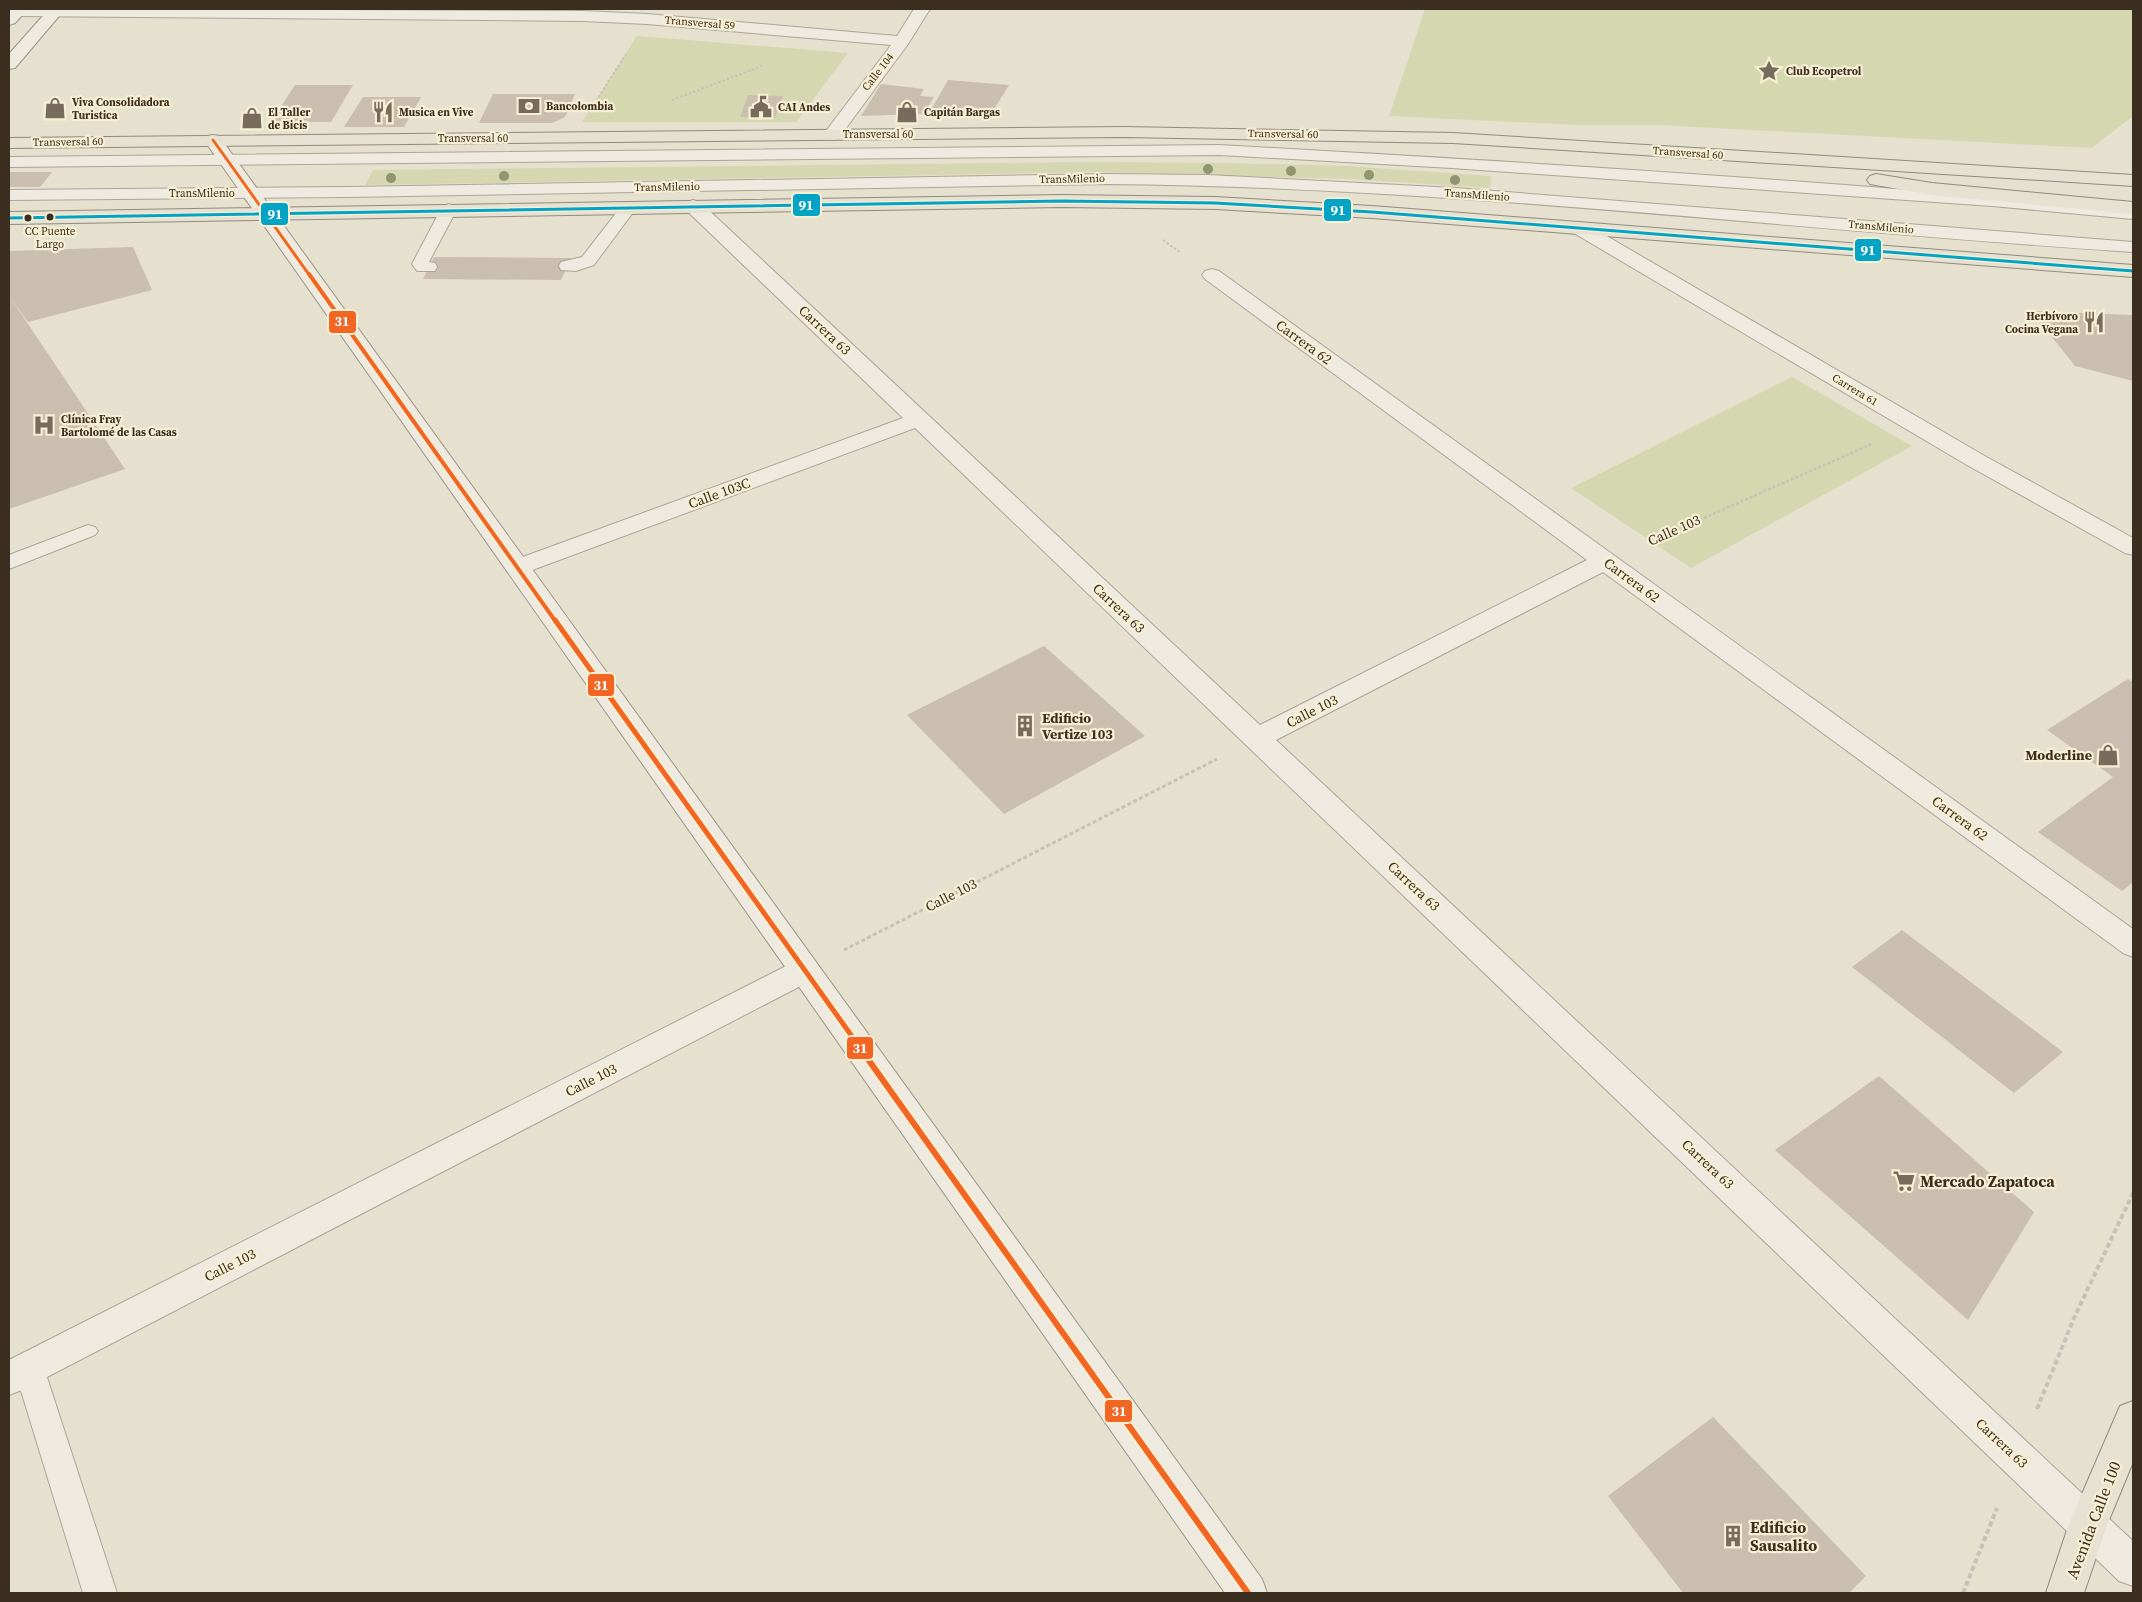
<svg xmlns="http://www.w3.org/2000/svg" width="2142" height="1602" font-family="'Source Serif 4',serif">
<rect width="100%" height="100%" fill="#e6e0ce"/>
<g fill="#d4d7b0">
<polygon points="1425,9 2133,9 2133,116 2092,148 1659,125 1580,125 1389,116"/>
<polygon points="637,36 848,53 796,122 582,122"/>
<polygon points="1093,162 1224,163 1347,166 1491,176 1490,188 1349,179 1096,172 365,185 373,170"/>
<polygon points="1792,377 1912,446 1691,568 1571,488"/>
</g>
<g fill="#cabeaf">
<polygon points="948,80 1009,85 991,114 928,115"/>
<polygon points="881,84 924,89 920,96 934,97 924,114 861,116"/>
<polygon points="295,85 353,85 331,122 271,122"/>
<polygon points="493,94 575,94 565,117 552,123 479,123"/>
<polygon points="748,95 783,96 775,118 740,117"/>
<polygon points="363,97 421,97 404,127 344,127"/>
<polygon points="9,172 52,172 40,187 9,187"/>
<polygon points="133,247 152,290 28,322 10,297 125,469 9,509 9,251"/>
<polygon points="434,257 571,258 561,280 423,279"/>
<polygon points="2031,311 2133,315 2133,381 2075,366"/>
<polygon points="1044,646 1145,736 1004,814 907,715"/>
<polygon points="2128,679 2133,682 2133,882 2122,891 2038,832 2113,777 2047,730"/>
<polygon points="1902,930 2063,1052 2014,1093 1852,967"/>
<polygon points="1879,1076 2034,1212 1968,1320 1775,1150"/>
<polygon points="1713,1417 1866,1576 1849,1593 1683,1593 1608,1496"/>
</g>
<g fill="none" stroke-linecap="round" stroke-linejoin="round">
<g stroke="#aca597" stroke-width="2">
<g id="lane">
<path d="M1219 145C1524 162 1829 181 2133 209V219L1992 206 1452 168 1219 155 9 167V157Z"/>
<path d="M1107 174 1208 175 1456 188 2133 242V252C1791 230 1450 187 1107 184L348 197 9 200V190L348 187Z"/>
<polygon points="629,202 635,204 637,207 594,265 576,271 561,270 559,266 561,262 582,257 623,204"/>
<polygon points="449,204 455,206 457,209 429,262 435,263 437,267 435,271 417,271 412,264 441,209 443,206"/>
<polygon points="88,525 95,527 98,531 95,535 9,569 9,555"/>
<polygon points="29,1353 40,1358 44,1368 117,1593 83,1593 14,1368 18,1358"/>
</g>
</g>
<g stroke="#aca597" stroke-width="2">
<g id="street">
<polygon points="12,9 584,11 647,14 897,36 914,9 930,9 908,44 838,139 832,140 826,139 823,135 891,45 647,24 584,21 18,16 12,14 10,11"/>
<polygon points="693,200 700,202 1260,725 1587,560 1205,279 1202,275 1205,271 1212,269 1219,271 2133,929 2133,957 2123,953 1603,572 1276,740 2133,1541 2133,1586 2119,1581 915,428 527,572 518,575 509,572 506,567 509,562 903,418 686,210 684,206 686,202"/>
<polygon points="1579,222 1586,224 1983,455 2133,538 2133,555 2125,553 1967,465 1572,232 1569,228 1572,224"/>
<polygon points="805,958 816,962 820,970 816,978 22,1390 9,1395 9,1360 794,962"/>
</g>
</g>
<g stroke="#9b9487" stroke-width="2">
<g id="secondary">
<polygon points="11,9 28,9 15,23 9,25 9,11"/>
<polygon points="49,9 65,9 15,68 9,69 9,54"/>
<polygon points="213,135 219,136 1262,1579 1267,1593 1225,1593 204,140 207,136"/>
</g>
</g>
<g stroke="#918a7e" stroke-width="2">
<g id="primary">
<polygon points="1124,127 1453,133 2133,175 2133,186 1453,143 1124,137 9,148 9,138"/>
<polygon points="1876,174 1932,183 2133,202 2133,214 1932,195 1870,184 1867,180 1870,176"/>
<polygon points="1061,195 1215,197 1372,206 2133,265 2133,277 1372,218 1215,209 1061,207 9,224 9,212"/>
<polygon points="2133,1401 2133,1462 2107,1525 2084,1593 2046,1593 2069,1524 2120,1406"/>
</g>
</g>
<g stroke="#c7c1b7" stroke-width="2" stroke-dasharray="2.5 2" stroke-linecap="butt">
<polyline points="672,100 762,66"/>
<polyline points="596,101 626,54"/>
<polyline points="1163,240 1181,253"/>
</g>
<polyline stroke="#c7c1b7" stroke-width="2.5" stroke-dasharray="3 2" stroke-linecap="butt" points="1649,542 1872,444"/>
<polyline stroke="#c7c1b7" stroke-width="3" stroke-dasharray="4 2.5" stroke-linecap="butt" points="844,950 1217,759"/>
<g stroke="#c7c1b7" stroke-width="4" stroke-dasharray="5 3" stroke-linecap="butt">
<polyline points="2037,1409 2074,1318 2133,1193"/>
<polyline points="1963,1593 1997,1508"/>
</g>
<use href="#lane" fill="#eeeae0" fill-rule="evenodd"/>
<use href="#street" fill="#eeeae0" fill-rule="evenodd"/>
<use href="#secondary" fill="#eeeae0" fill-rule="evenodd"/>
<use href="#primary" fill="#e6e1d1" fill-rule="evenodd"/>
<g stroke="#f7efd4" stroke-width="5.5">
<polyline id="bus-1-far3" points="213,140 310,276"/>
</g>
<g stroke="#f7efd4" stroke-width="7">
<polyline id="bus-1-far2" points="309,274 556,622"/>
</g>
<g stroke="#f7efd4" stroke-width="9">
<polyline id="bus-1-far1" points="555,620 866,1056"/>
</g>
<g stroke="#f7efd4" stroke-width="10">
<polyline id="bus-1" points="865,1055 1248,1593"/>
</g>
<g stroke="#f7efd4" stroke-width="5.5">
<polyline id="bus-2" points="9,218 1061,201 1215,203 1372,212 2133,271"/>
</g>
<use href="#bus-1-far3" stroke="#f26522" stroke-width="3"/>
<use href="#bus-1-far2" stroke="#f26522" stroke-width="4"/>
<use href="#bus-1-far1" stroke="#f26522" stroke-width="5"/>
<use href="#bus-1" stroke="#f26522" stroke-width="6"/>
<use href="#bus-2" stroke="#03a3c5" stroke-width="3"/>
</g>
<g fill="#8f9570">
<circle cx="1208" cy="169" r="5"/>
<circle cx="1291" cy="171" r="5"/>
<circle cx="1369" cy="175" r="5"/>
<circle cx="504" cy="176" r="5"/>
<circle cx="391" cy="178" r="5"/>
<circle cx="1455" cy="180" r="5"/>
</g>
<defs>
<g id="sight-bare" transform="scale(1.725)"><path d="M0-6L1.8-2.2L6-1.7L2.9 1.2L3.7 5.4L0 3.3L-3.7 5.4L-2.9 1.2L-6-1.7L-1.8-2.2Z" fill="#776c5c" stroke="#f7efd4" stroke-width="2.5" paint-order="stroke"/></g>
<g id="bank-bare" transform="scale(1.725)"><path d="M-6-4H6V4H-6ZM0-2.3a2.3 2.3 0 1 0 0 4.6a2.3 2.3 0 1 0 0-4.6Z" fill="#776c5c" stroke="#f7efd4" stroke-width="2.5" paint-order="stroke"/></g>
<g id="civic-bare" transform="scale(1.725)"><path d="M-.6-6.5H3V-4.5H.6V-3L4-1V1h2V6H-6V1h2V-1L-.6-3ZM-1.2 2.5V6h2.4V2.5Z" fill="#776c5c" stroke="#f7efd4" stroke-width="2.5" paint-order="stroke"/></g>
<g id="shop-bare" transform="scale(1.725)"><path d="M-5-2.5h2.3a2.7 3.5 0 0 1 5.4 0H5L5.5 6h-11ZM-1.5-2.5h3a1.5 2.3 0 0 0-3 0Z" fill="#776c5c" stroke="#f7efd4" stroke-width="2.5" paint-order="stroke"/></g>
<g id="restaurant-bare" transform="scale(1.725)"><path d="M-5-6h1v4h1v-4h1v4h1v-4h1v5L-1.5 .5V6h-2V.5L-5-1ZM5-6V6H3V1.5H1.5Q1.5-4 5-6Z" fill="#776c5c" stroke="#f7efd4" stroke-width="2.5" paint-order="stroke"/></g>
<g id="hospital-bare" transform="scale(1.725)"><path d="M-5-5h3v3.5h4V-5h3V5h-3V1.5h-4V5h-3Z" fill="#776c5c" stroke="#f7efd4" stroke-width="2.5" paint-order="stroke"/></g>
<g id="building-bare" transform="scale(1.725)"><path d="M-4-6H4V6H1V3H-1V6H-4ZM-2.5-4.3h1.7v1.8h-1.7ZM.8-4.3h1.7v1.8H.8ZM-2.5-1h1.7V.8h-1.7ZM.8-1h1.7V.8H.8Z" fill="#776c5c" stroke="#f7efd4" stroke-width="2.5" paint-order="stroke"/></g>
<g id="supermarket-bare" transform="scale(1.725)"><path d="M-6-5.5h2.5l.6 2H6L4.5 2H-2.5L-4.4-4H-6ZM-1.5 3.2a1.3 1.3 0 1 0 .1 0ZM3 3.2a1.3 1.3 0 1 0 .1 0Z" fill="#776c5c" stroke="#f7efd4" stroke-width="2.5" paint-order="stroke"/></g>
</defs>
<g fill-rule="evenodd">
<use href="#sight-bare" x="1769" y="71"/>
<use href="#bank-bare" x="529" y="106"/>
<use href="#civic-bare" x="761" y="107"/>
<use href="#shop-bare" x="55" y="108"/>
<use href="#restaurant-bare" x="383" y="112"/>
<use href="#shop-bare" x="907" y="112"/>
<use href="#shop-bare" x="252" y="118"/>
<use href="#restaurant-bare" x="2094" y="322"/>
<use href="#hospital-bare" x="44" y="425"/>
<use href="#building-bare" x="1025" y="726"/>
<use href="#shop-bare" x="2108" y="755"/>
<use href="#supermarket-bare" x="1904" y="1181"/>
<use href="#building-bare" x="1733" y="1536"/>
</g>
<g fill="#3b2e1e" stroke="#f7efd4" stroke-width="2">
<circle cx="50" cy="217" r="4.5"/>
<circle cx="28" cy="218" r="4.5"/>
</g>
<g text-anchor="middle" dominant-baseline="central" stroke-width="4.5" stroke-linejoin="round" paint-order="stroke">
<g font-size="11" fill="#3b2e1e" stroke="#f7efd4">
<text transform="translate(700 23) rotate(5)">Transversal 59</text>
<text transform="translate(878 72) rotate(-52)">Calle 104</text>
<text x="878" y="134">Transversal 60</text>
<text transform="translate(1283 134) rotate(1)">Transversal 60</text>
<text x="473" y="138">Transversal 60</text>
<text transform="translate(68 142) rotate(-1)">Transversal 60</text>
<text transform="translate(1688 153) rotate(4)">Transversal 60</text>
<text transform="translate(1072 179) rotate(-1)">TransMilenio</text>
<text transform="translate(667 187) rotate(-1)">TransMilenio</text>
<text x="202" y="193">TransMilenio</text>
<text transform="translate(1477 195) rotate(4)">TransMilenio</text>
<text transform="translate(1881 227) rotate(5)">TransMilenio</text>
<text transform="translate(1855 390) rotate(31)">Carrera 61</text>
</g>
<g font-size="11" font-weight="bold" fill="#3b2e1e" stroke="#f7efd4" text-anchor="start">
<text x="1786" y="71">Club Ecopetrol</text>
<text x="72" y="102">Viva Consolidadora<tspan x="72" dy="13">Turistica</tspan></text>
<text x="546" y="106">Bancolombia</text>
<text x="778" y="107">CAI Andes</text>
<text x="268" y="112">El Taller<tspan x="268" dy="13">de Bicis</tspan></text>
<text x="399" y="112">Musica en Vive</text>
<text x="924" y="112">Capitán Bargas</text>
<text x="2078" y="316" text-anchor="end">Herbívoro<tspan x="2078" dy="13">Cocina Vegana</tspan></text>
<text x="61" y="419">Clínica Fray<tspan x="61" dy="13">Bartolomé de las Casas</tspan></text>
</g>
<g font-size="11" fill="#3b2e1e" stroke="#f7efd4">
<text x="50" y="231">CC Puente<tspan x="50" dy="13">Largo</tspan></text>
</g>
<g font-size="14" fill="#3b2e1e" stroke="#f7efd4">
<text transform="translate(825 330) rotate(43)">Carrera 63</text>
<text transform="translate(1304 342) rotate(36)">Carrera 62</text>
<text transform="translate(719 493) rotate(-20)">Calle 103C</text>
<text transform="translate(1674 530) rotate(-24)">Calle 103</text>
<text transform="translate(1632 580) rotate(36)">Carrera 62</text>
<text transform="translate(1119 608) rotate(43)">Carrera 63</text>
<text transform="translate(1312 711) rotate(-27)">Calle 103</text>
<text transform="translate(1960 818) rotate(36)">Carrera 62</text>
<text transform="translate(1414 886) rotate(43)">Carrera 63</text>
<text transform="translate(951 895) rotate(-27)">Calle 103</text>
<text transform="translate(591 1080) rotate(-27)">Calle 103</text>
<text transform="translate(1708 1164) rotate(43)">Carrera 63</text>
<text transform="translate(230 1265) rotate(-27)">Calle 103</text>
<text transform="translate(2002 1443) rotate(43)">Carrera 63</text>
</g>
<g font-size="14" font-weight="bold" fill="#3b2e1e" stroke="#f7efd4" text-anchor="start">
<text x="1042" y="718">Edificio<tspan x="1042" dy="16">Vertize 103</tspan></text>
<text x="2092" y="755" text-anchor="end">Moderline</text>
</g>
<g font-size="16" font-weight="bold" fill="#3b2e1e" stroke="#f7efd4" text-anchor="start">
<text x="1920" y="1181">Mercado Zapatoca</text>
<text x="1750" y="1527">Edificio<tspan x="1750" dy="18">Sausalito</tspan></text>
</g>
<g font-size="16" fill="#3b2e1e" stroke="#f7efd4">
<text transform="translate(2093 1520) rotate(-69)">Avenida Calle 100</text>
</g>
</g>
<g stroke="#f7efd4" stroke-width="2">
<rect x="792" y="193" width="29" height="24" rx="5" fill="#03a3c5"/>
<rect x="1323" y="198" width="29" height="24" rx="5" fill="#03a3c5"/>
<rect x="260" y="202" width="29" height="24" rx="5" fill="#03a3c5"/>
<rect x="1854" y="238" width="28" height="24" rx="5" fill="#03a3c5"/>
<rect x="328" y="310" width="29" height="24" rx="5" fill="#f26522"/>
<rect x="587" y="673" width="28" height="24" rx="5" fill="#f26522"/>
<rect x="846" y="1036" width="28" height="24" rx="5" fill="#f26522"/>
<rect x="1104" y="1399" width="29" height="24" rx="5" fill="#f26522"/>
</g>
<g font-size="14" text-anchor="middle" font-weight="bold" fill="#fff">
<text x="806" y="210">91</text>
<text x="1338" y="215">91</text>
<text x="275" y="219">91</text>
<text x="1868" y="255">91</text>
<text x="342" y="326">31</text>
<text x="601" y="690">31</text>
<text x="860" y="1053">31</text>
<text x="1119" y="1416">31</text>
</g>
<rect width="2142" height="1602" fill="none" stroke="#3b2e1e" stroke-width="20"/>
</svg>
